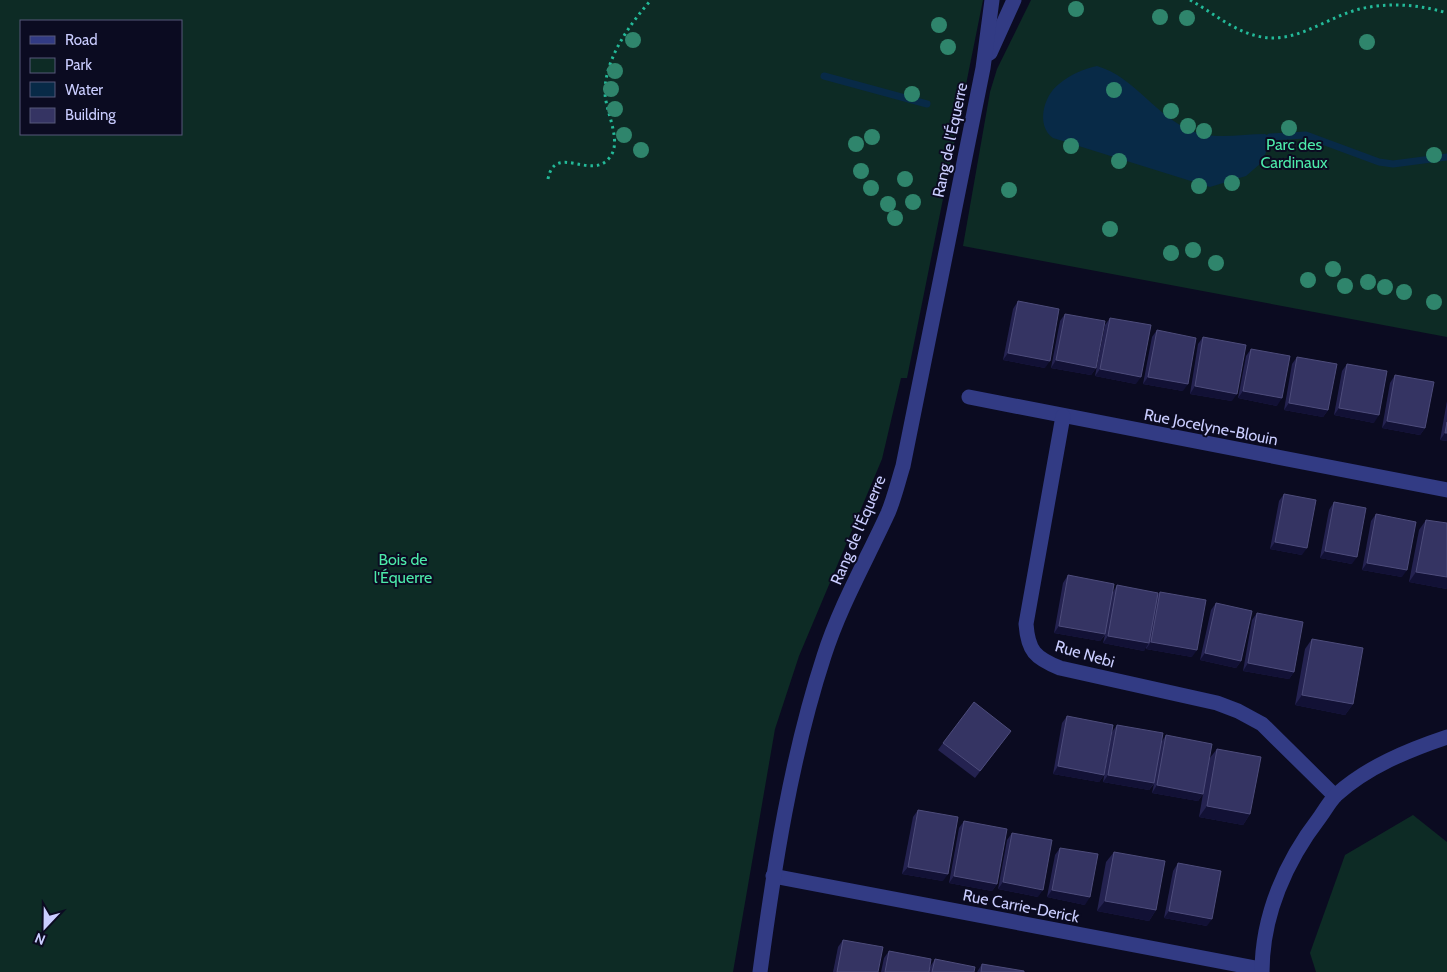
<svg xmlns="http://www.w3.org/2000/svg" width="1447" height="972" font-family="Cabin,sans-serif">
<rect width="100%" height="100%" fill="#0b0b21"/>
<g fill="#0d2b25" fill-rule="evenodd">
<path d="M0 0H983L907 378H901L882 459 799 656 775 729 733 972H0ZM21 21H181V134H21Z"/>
<polygon points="1031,0 1447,0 1447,337 963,246 990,92 997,69"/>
<polygon points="1413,815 1447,842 1447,972 1316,972 1310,953 1345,855"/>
</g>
<path fill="#082a47" d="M1097 66C1135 77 1155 116 1192 131 1213 140 1242 134 1265 134L1270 137 1268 148 1261 163 1246 176 1210 187 1053 138C1036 126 1043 96 1059 84 1071 74 1083 69 1097 66Z"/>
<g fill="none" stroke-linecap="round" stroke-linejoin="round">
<g stroke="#082a47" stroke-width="7">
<polyline points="824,76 927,104"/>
<polyline points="1270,137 1306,135 1379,162 1393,164 1447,157"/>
</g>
<g stroke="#23ba99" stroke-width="3" stroke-dasharray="2.5 4" stroke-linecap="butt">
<path d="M1190 0C1212 12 1232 30 1257 36 1294 45 1322 20 1356 10 1385 2 1418 4 1447 13"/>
<path d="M548 179C555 142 592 182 610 157 623 140 604 110 605 90 606 57 630 24 651 0"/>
</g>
<g stroke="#323b84" stroke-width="15">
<polyline points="990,53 1014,0"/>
<polyline points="969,397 1447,490"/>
<path d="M1063 416 1026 624C1028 651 1035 658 1060 668L1217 703 1238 711 1262 724 1335 796"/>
<polyline points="773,876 1261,969"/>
<path d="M760 972C774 867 791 757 824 656 840 606 866 561 888 513 894 499 898 482 903 466L983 68 992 0"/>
<path d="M1262 972C1262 915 1286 861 1320 817 1325 810 1330 801 1336 795 1367 767 1408 750 1447 737"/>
</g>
</g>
<g fill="#2f856c">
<circle cx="1076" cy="9" r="8"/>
<circle cx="1160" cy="17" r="8"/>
<circle cx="1187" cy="18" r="8"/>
<circle cx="939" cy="25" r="8"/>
<circle cx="633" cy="40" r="8"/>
<circle cx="1367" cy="42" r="8"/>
<circle cx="948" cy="47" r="8"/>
<circle cx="615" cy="71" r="8"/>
<circle cx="611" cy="89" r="8"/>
<circle cx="1114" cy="90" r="8"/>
<circle cx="912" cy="94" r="8"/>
<circle cx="615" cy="109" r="8"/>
<circle cx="1171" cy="111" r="8"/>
<circle cx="1188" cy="126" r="8"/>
<circle cx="1289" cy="128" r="8"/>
<circle cx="1204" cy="131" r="8"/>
<circle cx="624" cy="135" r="8"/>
<circle cx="872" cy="137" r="8"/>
<circle cx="856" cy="144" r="8"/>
<circle cx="1071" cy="146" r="8"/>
<circle cx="641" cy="150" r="8"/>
<circle cx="1434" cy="155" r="8"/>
<circle cx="1119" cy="161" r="8"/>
<circle cx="861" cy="171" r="8"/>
<circle cx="905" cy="179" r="8"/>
<circle cx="1232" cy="183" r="8"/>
<circle cx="1199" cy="186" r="8"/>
<circle cx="871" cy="188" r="8"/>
<circle cx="1009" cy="190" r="8"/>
<circle cx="913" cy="202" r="8"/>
<circle cx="888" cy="204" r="8"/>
<circle cx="895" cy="218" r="8"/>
<circle cx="1110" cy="229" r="8"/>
<circle cx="1193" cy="250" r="8"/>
<circle cx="1171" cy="253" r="8"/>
<circle cx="1216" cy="263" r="8"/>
<circle cx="1333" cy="269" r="8"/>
<circle cx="1308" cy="280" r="8"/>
<circle cx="1368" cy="282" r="8"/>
<circle cx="1345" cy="286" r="8"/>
<circle cx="1385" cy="287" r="8"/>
<circle cx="1404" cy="292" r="8"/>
<circle cx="1434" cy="302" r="8"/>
</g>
<g fill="#242250">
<polygon points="1018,301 1045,368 1003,360 1013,309"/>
<polygon points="1065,314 1096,368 1091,375 1051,368 1060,321"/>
<polygon points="1110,318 1136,384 1095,376 1105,325"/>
<polygon points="1157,330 1183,391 1143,384 1152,337"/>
<polygon points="1203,337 1232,401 1190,394 1198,344"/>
<polygon points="1251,349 1277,406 1238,398 1246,356"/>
<polygon points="1297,357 1328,410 1323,417 1284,410 1292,364"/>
<polygon points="1347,364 1374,423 1334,415 1342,371"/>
<polygon points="1395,375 1425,428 1420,435 1382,428 1390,383"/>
<polygon points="1447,401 1447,441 1440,440"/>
<polygon points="1284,494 1302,555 1270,549 1279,501"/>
<polygon points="1334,502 1352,564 1320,558 1329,510"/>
<polygon points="1376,514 1402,577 1362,570 1371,521"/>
<polygon points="1426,520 1447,589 1409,582 1419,530"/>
<polygon points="1068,575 1113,592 1117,585 1157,596 1160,592 1192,657 1146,649 1146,646 1144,651 1103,643 1105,635 1100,641 1054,633 1063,583"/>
<polygon points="1216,603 1241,661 1236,668 1200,660 1211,610"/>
<polygon points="1257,613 1294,672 1289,679 1243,671 1252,620"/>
<polygon points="1312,639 1353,704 1345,715 1295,705 1305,649"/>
<polygon points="1067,716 1104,775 1099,782 1053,774 1062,723"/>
<polygon points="1117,725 1162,741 1166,735 1203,794 1198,801 1152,793 1154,784 1149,790 1103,782 1112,732"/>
<polygon points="1011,731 975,778 938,750 943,743"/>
<polygon points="1217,749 1250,814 1243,825 1199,817 1209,759"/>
<polygon points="918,810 943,881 902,874 913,817"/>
<polygon points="964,821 997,884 992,891 949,883 959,828"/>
<polygon points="1012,833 1038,897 998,889 1007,840"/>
<polygon points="1060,848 1085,905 1047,897 1055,855"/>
<polygon points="1114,852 1156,910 1149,921 1097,911 1106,862"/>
<polygon points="1178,863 1207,926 1164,918 1173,871"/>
<polygon points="843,940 878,972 833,972 838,947"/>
<polygon points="889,951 930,967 935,959 974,972 881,972 884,958"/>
<polygon points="982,964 1024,972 977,972"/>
</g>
<g fill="#121135">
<polygon points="1008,353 1050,361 1045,368 1003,360"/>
<polygon points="1056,360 1096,368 1091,375 1051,368"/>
<polygon points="1100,369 1141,377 1136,384 1095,376"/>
<polygon points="1148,377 1188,384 1183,391 1143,384"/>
<polygon points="1195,386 1237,394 1232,401 1190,394"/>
<polygon points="1243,391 1282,398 1277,406 1238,398"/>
<polygon points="1289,403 1328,410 1323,417 1284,410"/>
<polygon points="1339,408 1379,415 1374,423 1334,415"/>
<polygon points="1387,421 1425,428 1420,435 1382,428"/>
<polygon points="1445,433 1447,433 1447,441 1440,440"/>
<polygon points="1275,542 1307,548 1302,555 1270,549"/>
<polygon points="1325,551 1357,557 1352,564 1320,558"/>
<polygon points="1367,563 1407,570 1402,577 1362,570"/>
<polygon points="1416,572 1447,577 1447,589 1409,582"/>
<polygon points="1059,626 1105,634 1100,641 1054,633"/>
<polygon points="1108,636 1149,643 1144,651 1103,643"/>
<polygon points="1151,642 1197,650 1192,657 1146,649"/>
<polygon points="1205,653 1241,661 1236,668 1200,660"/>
<polygon points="1248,663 1294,672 1289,679 1243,671"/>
<polygon points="1302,695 1353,704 1345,715 1295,705"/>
<polygon points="1058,766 1104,775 1099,782 1053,774"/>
<polygon points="1108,775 1154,783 1149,790 1103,782"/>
<polygon points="1157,785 1203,794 1198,801 1152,793"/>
<polygon points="1207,806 1250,814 1243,825 1199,817"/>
<polygon points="908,867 948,874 943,881 902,874"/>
<polygon points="954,876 997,884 992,891 949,883"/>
<polygon points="1003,882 1043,890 1038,897 998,889"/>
<polygon points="1052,890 1090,897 1085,905 1047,897"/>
<polygon points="1105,901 1156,910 1149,921 1097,911"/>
<polygon points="1169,911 1212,919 1207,926 1164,918"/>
</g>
<g fill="#353463" stroke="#4d4c7b">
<polygon points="1018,301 1059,309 1050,361 1008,353"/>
<polygon points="1065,314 1105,321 1096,368 1056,360"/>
<polygon points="1110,318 1151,325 1141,377 1100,369"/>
<polygon points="1157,330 1196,338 1188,384 1148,377"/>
<polygon points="1203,337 1246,345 1237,394 1195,386"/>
<polygon points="1251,349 1290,356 1282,398 1243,391"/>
<polygon points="1297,357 1337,364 1328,410 1289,403"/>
<polygon points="1347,364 1387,371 1379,415 1339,408"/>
<polygon points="1395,375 1434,382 1425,428 1387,421"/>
<polygon points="1447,422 1447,433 1445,433"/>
<polygon points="1284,494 1316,500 1307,548 1275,542"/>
<polygon points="1334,502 1366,508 1357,557 1325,551"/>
<polygon points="1376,514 1416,522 1407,570 1367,563"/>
<polygon points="1426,520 1447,523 1447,577 1416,572"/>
<polygon points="1068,575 1114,584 1105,634 1059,626"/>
<polygon points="1117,585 1158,593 1149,643 1108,636"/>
<polygon points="1160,592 1206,600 1197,650 1151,642"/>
<polygon points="1216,603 1252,611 1241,661 1205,653"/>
<polygon points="1257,613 1303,622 1294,672 1248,663"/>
<polygon points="1312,639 1363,648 1353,704 1302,695"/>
<polygon points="974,702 1011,731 980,771 943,743"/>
<polygon points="1067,716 1113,725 1104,775 1058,766"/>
<polygon points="1117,725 1163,733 1154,783 1108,775"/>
<polygon points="1166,735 1212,744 1203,794 1157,785"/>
<polygon points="1217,749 1261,757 1250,814 1207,806"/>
<polygon points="918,810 958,817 948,874 908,867"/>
<polygon points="964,821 1007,829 997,884 954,876"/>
<polygon points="1012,833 1052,840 1043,890 1003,882"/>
<polygon points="1060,848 1098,854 1090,897 1052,890"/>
<polygon points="1114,852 1165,861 1156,910 1105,901"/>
<polygon points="1178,863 1221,871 1212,919 1169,911"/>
<polygon points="843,940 883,947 878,972 837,972"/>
<polygon points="889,951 931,959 929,972 885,972"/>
<polygon points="935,959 975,967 974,972 932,972"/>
<polygon points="982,964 1024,971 1024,972 981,972"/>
</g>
<g text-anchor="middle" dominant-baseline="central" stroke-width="4" stroke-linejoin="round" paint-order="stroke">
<g font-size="16" fill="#cacdff" stroke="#0b0b21">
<text transform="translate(950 140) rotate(-78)">Rang de l'Équerre</text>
<text transform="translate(1211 427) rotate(11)">Rue Jocelyne-Blouin</text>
<text transform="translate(858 530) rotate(-67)">Rang de l'Équerre</text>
<text transform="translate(1085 654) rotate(16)">Rue Nebi</text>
<text transform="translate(1021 906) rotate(11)">Rue Carrie-Derick</text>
</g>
<g font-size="16" fill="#4ce9a9" stroke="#0b0b21">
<text x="1294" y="144">Parc des<tspan x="1294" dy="18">Cardinaux</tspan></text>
<text x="403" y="559">Bois de<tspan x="403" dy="18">l'Équerre</tspan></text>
</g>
</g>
<rect x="20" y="20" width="162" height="115" fill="#0b0b21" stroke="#57597a"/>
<rect x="30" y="36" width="25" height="8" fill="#323b84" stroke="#57597a"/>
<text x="65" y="45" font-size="15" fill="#cacdff">Road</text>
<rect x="30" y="58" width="25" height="15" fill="#0d2b25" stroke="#57597a"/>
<text x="65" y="70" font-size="15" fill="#cacdff">Park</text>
<rect x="30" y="82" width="25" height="15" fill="#082a47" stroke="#57597a"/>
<text x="65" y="95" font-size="15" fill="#cacdff">Water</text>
<rect x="30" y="108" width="25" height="15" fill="#353463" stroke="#57597a"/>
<text x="65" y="120" font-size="15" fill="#cacdff">Building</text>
<g transform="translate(45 927) rotate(202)" stroke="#0b0b21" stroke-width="4" paint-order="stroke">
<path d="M0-4L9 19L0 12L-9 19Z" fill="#cacdff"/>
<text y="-8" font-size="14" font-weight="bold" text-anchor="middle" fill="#cacdff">N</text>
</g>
</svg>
